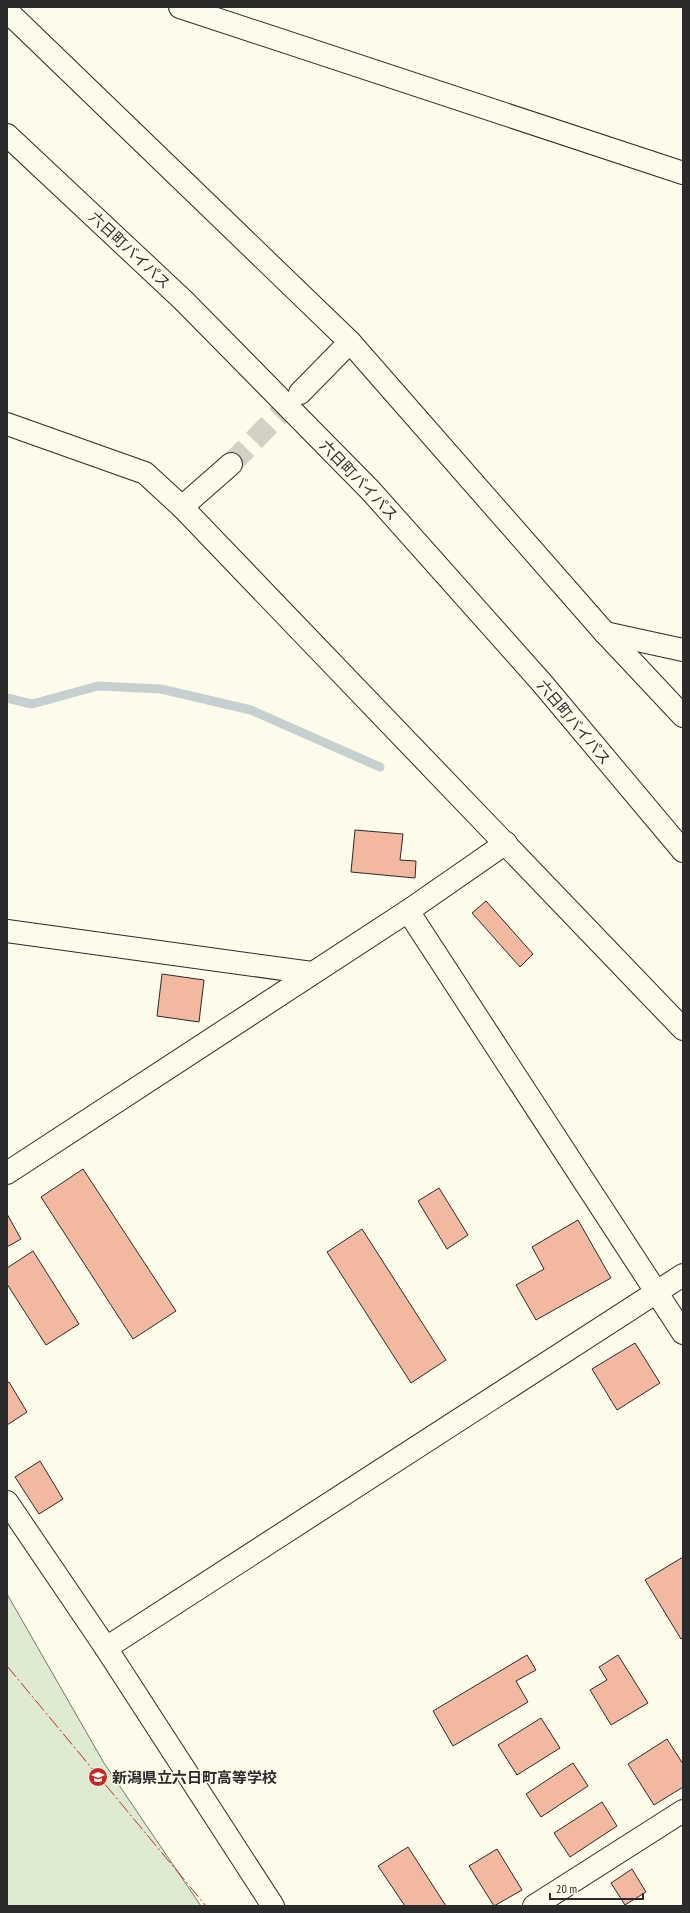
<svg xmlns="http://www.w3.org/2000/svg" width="690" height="1913" font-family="'PT Sans Narrow','Noto Sans JP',sans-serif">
<rect width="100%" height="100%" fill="#fdfbea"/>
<polygon fill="#deebd1" stroke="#74746e" points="7,1594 104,1763 201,1906 7,1906"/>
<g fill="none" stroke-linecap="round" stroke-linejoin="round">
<polyline stroke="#c7d0d0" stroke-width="9" points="7,698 32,704 98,686 161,689 251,710 380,767"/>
</g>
<g fill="#f2b8a0" stroke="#2b2b2b">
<polygon points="355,830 403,834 400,860 416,861 415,878 351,872"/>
<polygon points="486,901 533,954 520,967 472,913"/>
<polygon points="162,974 204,980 199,1022 157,1016"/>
<polygon points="83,1169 176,1311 133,1339 41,1197"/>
<polygon points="439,1188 468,1235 447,1249 418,1201"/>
<polygon points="7,1214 21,1239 7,1247"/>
<polygon points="578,1220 611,1278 536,1320 516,1285 544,1269 532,1247"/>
<polygon points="362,1229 446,1360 411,1383 327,1252"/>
<polygon points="33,1251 79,1324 46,1345 7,1284 7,1268"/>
<polygon points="635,1343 660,1383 617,1410 592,1369"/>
<polygon points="9,1382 27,1412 7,1425 7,1383"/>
<polygon points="40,1461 63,1499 39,1514 15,1477"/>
<polygon points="683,1557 683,1638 681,1639 645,1580"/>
<polygon points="527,1655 536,1670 516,1681 528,1702 453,1746 433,1711"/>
<polygon points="618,1655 648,1703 611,1725 590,1690 607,1680 599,1667"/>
<polygon points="541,1718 560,1748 517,1775 498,1745"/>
<polygon points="667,1739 683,1764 683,1787 654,1805 628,1764"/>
<polygon points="573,1763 588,1786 541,1817 526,1794"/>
<polygon points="602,1802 617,1826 570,1857 554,1833"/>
<polygon points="408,1847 446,1906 405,1906 378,1866"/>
<polygon points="497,1849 522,1890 494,1906 469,1866"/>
<polygon points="632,1869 646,1892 625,1905 611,1883"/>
</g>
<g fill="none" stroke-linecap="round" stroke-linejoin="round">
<polyline stroke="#d3d1c4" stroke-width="22" stroke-dasharray="22 11" stroke-linecap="butt" points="231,464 300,393"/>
<g stroke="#2b2b2b" stroke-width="24">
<g id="minor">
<polyline points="180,7 683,173"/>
<polyline points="7,11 350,342 605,633 683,716"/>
<polyline points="300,393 350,342"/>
<polyline points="7,424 145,473 182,507 683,1029"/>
<polyline points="182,507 231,464"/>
<polyline points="605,633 683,650"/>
<polyline points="408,911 683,1333"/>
<polyline points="7,931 312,973"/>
<polyline points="7,1173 408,911 506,843"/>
<polyline points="7,1502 106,1648 273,1906"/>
<polyline points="106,1648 683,1275"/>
<polyline points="534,1906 683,1811"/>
</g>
</g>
<g stroke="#2b2b2b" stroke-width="24">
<polyline id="highway" points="7,135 183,300 371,491 542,683 683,851"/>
</g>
<use href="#minor" stroke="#fdfbea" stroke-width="22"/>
<use href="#highway" stroke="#fdfbea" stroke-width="22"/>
<polyline stroke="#c62828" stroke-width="1" stroke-dasharray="14 3 2 3" stroke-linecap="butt" points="7,1666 206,1906"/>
</g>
<defs>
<g id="school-disc" transform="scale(1)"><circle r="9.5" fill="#c62828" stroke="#fdfbea"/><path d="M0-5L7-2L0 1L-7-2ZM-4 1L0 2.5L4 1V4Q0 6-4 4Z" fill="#fff"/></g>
</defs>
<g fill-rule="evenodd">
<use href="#school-disc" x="98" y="1777"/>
</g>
<g text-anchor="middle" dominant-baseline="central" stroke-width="3" stroke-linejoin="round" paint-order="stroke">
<g font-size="15" fill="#2b2b2b" stroke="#fdfbea">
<text transform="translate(130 250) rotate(43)">六日町バイパス</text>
<text transform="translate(359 480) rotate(46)">六日町バイパス</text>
<text transform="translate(574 722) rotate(50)">六日町バイパス</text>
</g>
<g font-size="15" font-weight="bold" fill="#2b2b2b" stroke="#fdfbea" text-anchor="start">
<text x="112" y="1777">新潟県立六日町高等学校</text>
</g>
</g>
<rect width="690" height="1913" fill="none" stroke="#2b2b2b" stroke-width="16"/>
<path d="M550 1893v6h93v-6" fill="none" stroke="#2b2b2b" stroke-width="2"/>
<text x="556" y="1893" font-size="12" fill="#2b2b2b" stroke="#fdfbea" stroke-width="3" paint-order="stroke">20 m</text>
</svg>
